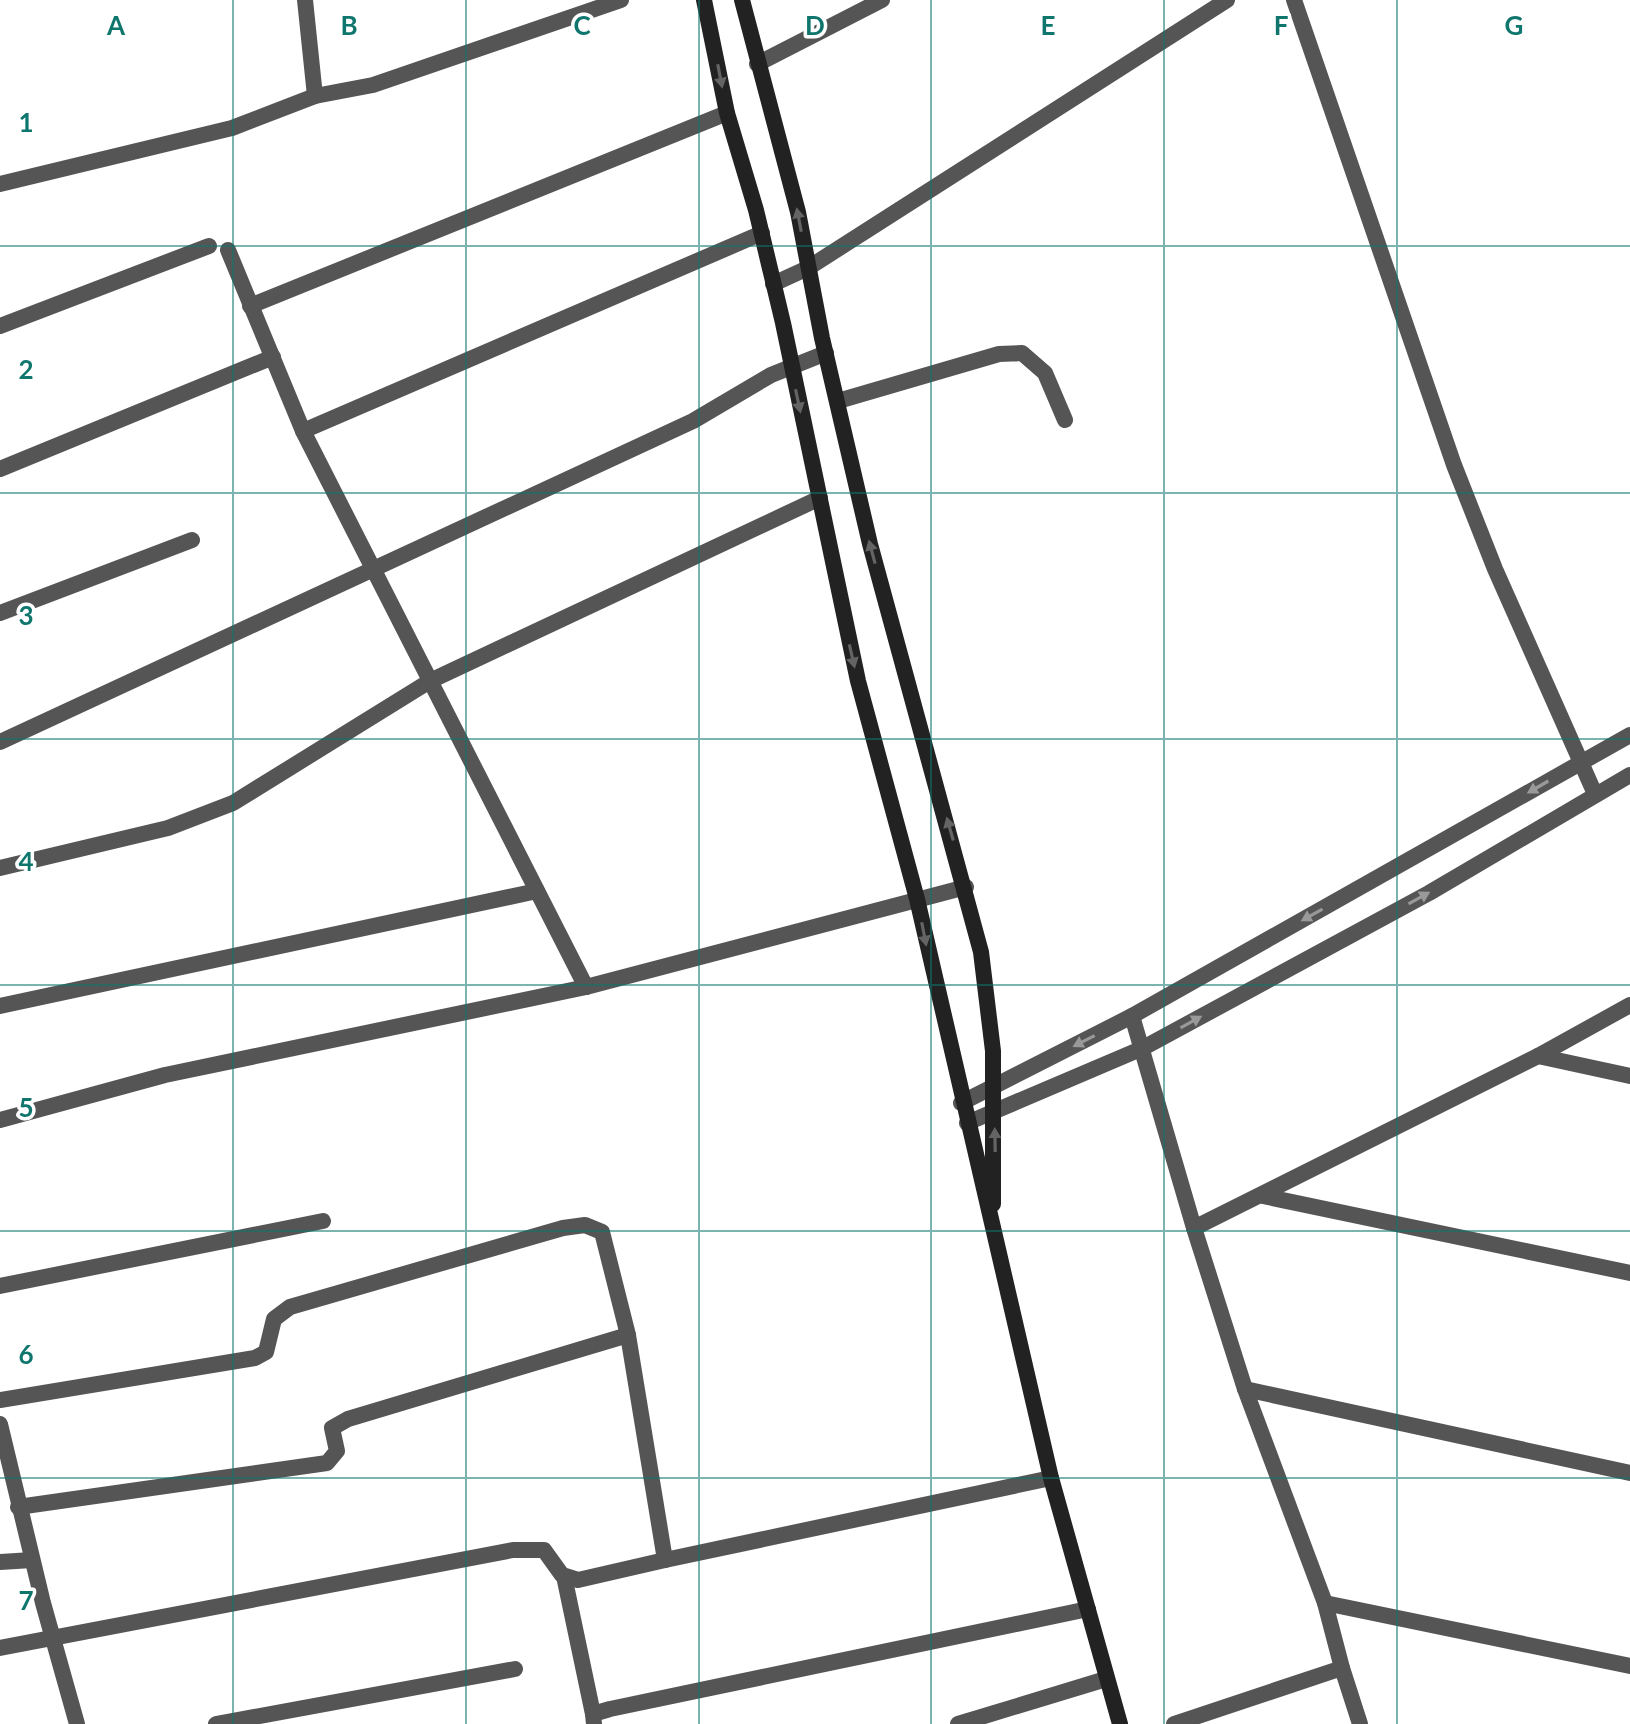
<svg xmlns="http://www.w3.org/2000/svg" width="1630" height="1724" font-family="Lato,sans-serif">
<rect width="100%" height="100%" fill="#fff"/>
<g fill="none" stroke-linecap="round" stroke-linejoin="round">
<g stroke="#555" stroke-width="16">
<polyline points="305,0 315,96"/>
<polyline points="1294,0 1454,465 1495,569 1595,794"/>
<polyline points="757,64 882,0"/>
<polyline points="0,184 232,128 315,96 373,85 621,0"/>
<polyline points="228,250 303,431 586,987"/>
<polyline points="773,284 808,268 1227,0"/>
<polyline points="250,306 727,113"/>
<polyline points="0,326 209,246"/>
<polyline points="838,401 999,354 1022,353 1045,373 1065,420"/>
<polyline points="303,431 762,233"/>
<polyline points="0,469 273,357"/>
<polyline points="0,613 192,540"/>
<polyline points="0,742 693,421 771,375 826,353"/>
<polyline points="0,868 168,828 233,803 430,681 820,498"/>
<polyline points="0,1006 537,891"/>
<polyline points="1132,1016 1194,1228"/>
<polyline points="1538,1056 1630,1076"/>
<polyline points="961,1103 1132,1016 1630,735"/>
<polyline points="0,1120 165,1075 586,987 966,887"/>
<polyline points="967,1123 1143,1048 1429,893 1630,775"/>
<polyline points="1263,1196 1630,1273"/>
<polyline points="0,1286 323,1221"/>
<polyline points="1245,1389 1630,1473"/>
<polyline points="0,1400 255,1358 266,1352 274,1319 290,1307 563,1228 585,1225 602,1232 628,1335 665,1560 1051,1478"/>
<polyline points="0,1424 43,1603 77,1724"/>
<polyline points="18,1507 327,1463 337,1451 332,1428 348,1419 628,1335"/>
<polyline points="0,1562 32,1560"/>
<polyline points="564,1576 593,1714"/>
<polyline points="1325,1603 1630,1666"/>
<polyline points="0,1648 513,1550 544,1550 562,1575 578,1580 665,1560"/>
<polyline points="1342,1668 1325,1603 1245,1389 1194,1228 1538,1056 1630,1005"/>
<polyline points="216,1724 515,1669"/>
<polyline points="594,1724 593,1714 610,1709 1088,1609"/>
<polyline points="958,1724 1106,1679"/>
<polyline points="1174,1724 1342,1668 1360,1724"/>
</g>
<g stroke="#222" stroke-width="16">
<polyline points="704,0 727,113 756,210 783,323 858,681 917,899 1051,1478 1120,1724"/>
<polyline points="742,0 798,212 822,338 870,544 981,952 993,1051 993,1204"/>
</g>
</g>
<defs><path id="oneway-solid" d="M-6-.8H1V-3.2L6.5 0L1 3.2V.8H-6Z" transform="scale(2)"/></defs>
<g fill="#646464">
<use href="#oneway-solid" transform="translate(720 76) rotate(79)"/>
<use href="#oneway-solid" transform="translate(799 220) rotate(-101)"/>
<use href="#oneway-solid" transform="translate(798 401) rotate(78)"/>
<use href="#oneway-solid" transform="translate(872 552) rotate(-105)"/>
<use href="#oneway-solid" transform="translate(852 656) rotate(77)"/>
<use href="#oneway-solid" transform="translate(950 829) rotate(-106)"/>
<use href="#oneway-solid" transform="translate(924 934) rotate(79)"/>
<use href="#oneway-solid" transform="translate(995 1140) rotate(-91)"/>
</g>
<g fill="#999">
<use href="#oneway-solid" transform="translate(1538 787) rotate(150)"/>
<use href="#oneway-solid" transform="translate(1419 898) rotate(-29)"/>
<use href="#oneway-solid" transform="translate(1312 915) rotate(151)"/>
<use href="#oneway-solid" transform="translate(1191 1022) rotate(-29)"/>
<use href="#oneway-solid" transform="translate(1084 1041) rotate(153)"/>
</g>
<path fill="none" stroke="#0f766e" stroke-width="2" stroke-opacity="0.55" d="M233 0V1724M466 0V1724M699 0V1724M931 0V1724M1164 0V1724M1397 0V1724M0 246H1630M0 493H1630M0 739H1630M0 985H1630M0 1231H1630M0 1478H1630"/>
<g font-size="26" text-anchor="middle" font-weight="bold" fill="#0f766e" stroke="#fff" stroke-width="7" stroke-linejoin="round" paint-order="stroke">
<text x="116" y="35">A</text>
<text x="349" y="35">B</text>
<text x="582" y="35">C</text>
<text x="815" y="35">D</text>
<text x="1048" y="35">E</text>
<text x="1281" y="35">F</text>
<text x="1514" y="35">G</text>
<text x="26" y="132">1</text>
<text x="26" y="379">2</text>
<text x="26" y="625">3</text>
<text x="26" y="871">4</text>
<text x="26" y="1117">5</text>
<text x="26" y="1364">6</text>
<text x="26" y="1610">7</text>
</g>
</svg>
